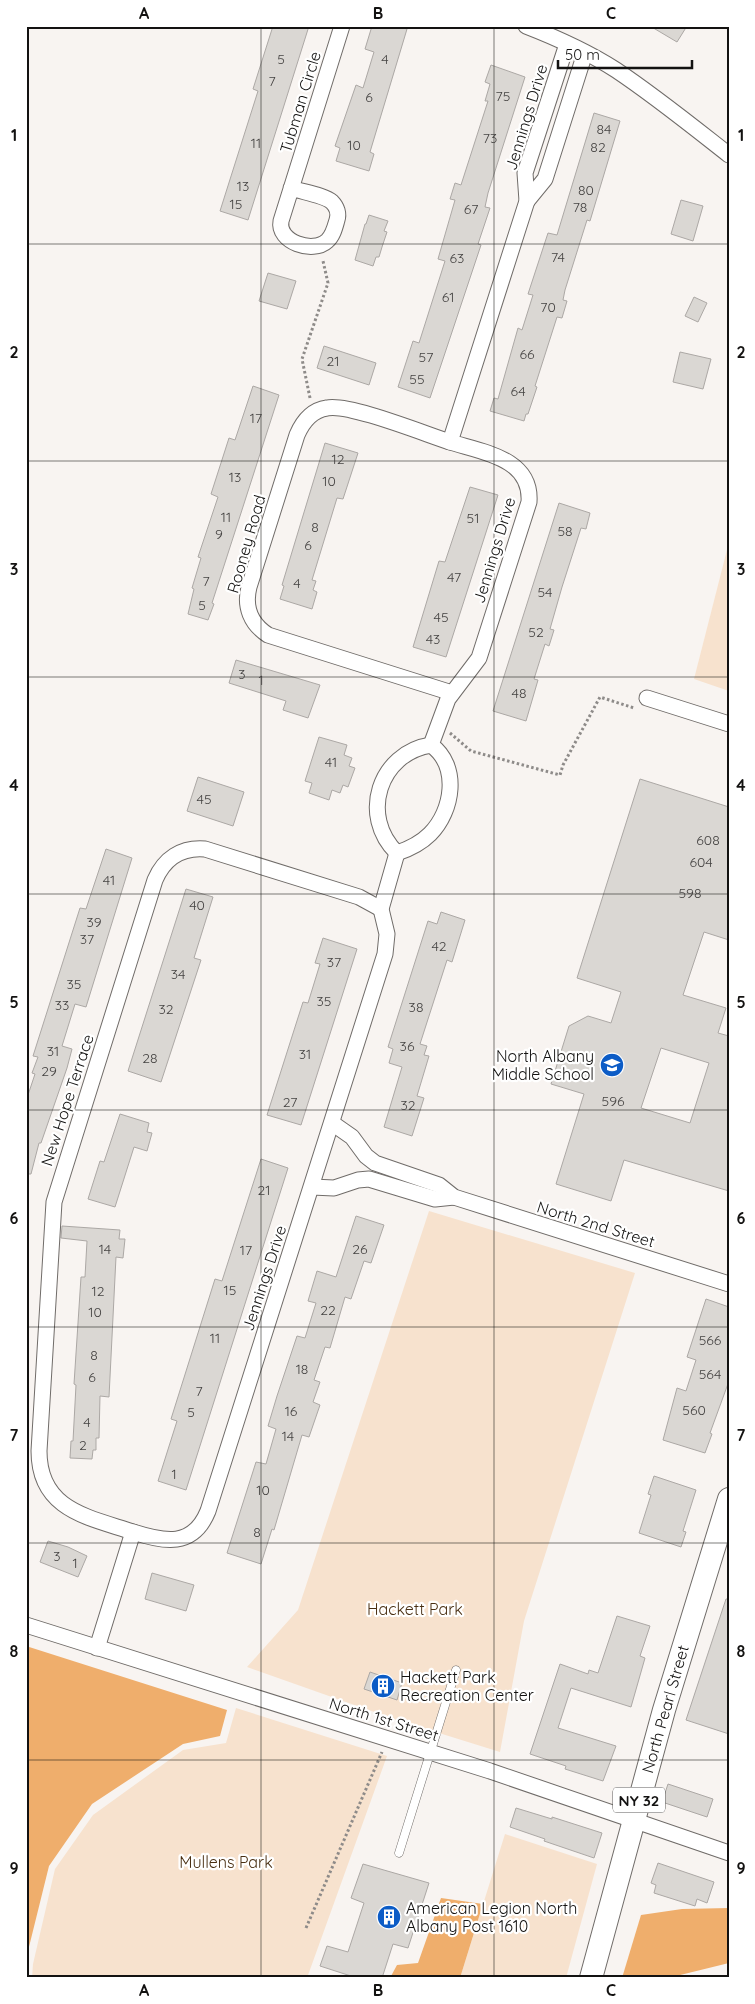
<svg xmlns="http://www.w3.org/2000/svg" width="755" height="2004" font-family="Quicksand,sans-serif">
<rect width="100%" height="100%" fill="#f8f4f1"/>
<g fill="#f7e2ce">
<polygon points="729,542 729,691 694,679"/>
<polygon points="429,1211 635,1273 524,1621 500,1752 394,1719 247,1667 298,1610"/>
<polygon points="236,1708 387,1756 307,1978 32,1978 33,1964 55,1869 93,1815 183,1750 226,1743"/>
<polygon points="505,1834 597,1864 566,1978 460,1978"/>
</g>
<g fill="#efae6c">
<polygon points="26,1646 227,1710 220,1736 183,1744 92,1804 49,1866 26,1959"/>
<polygon points="441,1898 483,1904 460,1978 390,1978 397,1965 418,1963"/>
<polygon points="729,1908 729,1963 668,1978 622,1978 641,1915 682,1909"/>
</g>
<g fill="#dad7d3" stroke="#aca8a5" fill-rule="evenodd">
<polygon points="273,26 309,26 248,220 220,211 258,91 253,89"/>
<polygon points="372,26 396,26 407,29 370,152 374,154 369,171 336,161 340,148 335,146 356,85 363,88 374,52 365,49"/>
<polygon points="650,26 687,26 677,42"/>
<polygon points="491,65 525,77 488,193 485,207 490,208 478,244 481,245 430,398 398,387 413,341 419,343 445,261 438,259 455,200 450,199 455,183 461,185 488,101 485,101 490,84 485,82"/>
<polygon points="594,113 620,121 590,221 587,220 565,290 563,300 567,301 562,318 557,317 535,386 537,387 528,414 526,414 524,421 490,411 494,398 498,399 518,328 522,330 533,295 528,294 548,233 557,235"/>
<polygon points="681,200 703,206 693,241 671,234"/>
<polygon points="369,215 388,221 384,231 387,232 382,247 379,257 376,257 373,266 355,260 365,224 366,224"/>
<polygon points="268,273 296,281 287,309 259,301"/>
<polygon points="694,297 707,303 698,322 685,316"/>
<polygon points="324,346 376,363 369,385 317,368"/>
<polygon points="680,352 711,359 703,389 673,382"/>
<polygon points="253,386 279,395 212,603 214,604 208,620 188,614 194,589 192,588 201,558 198,557 218,497 211,494 229,438 235,440"/>
<polygon points="325,443 358,453 343,499 337,498 312,580 316,581 313,590 317,592 312,609 280,599 284,586 282,585"/>
<polygon points="470,487 498,495 446,657 413,647 439,561 445,562"/>
<polygon points="559,503 590,513 586,529 581,528 562,587 550,629 554,630 549,646 545,644 534,679 538,680 526,721 493,711"/>
<polygon points="236,660 320,685 308,718 283,710 286,701 229,683"/>
<polygon points="319,737 347,745 344,755 352,758 349,766 355,768 348,787 343,785 340,793 332,790 329,800 309,793 312,783 305,781"/>
<polygon points="198,777 244,792 233,826 187,811"/>
<path d="M640 779 729 807V940L704 932 683 995 726 1008 718 1033 729 1036V1191L624 1160 611 1201 556 1184 584 1094 551 1084 569 1026 588 1016 611 1023 621 992 577 978ZM661 1048 709 1063 690 1123 641 1108Z"/>
<polygon points="106,849 132,858 86,1007 75,1004 62,1046 72,1049 67,1068 41,1143 39,1143 31,1174 26,1174 26,1101 35,1074 32,1073 38,1057 33,1056 80,908 86,909"/>
<polygon points="186,889 213,897 194,958 201,960 161,1082 128,1071"/>
<polygon points="441,912 465,920 452,962 447,960 420,1044 427,1046 424,1055 429,1056 417,1096 424,1098 412,1136 384,1127 402,1067 389,1063 393,1049 388,1047 428,921 437,924"/>
<polygon points="323,938 357,949 301,1125 267,1115 303,1002 308,1003 320,964 315,963"/>
<polygon points="120,1114 149,1123 147,1132 152,1133 147,1151 134,1147 115,1207 88,1199 100,1161 104,1162"/>
<polygon points="261,1159 288,1168 186,1490 158,1481 177,1421 171,1419 215,1279 222,1281"/>
<polygon points="356,1216 384,1225 371,1263 364,1261 351,1299 345,1297 330,1348 325,1347 314,1380 320,1382 313,1402 320,1405 309,1437 302,1435 274,1530 272,1529 261,1564 227,1553 256,1462 266,1464 276,1429 268,1426 277,1396 297,1336 305,1338 316,1303 308,1301 317,1271 336,1277"/>
<polygon points="62,1226 120,1230 119,1239 125,1239 123,1258 116,1257 109,1397 100,1396 99,1438 96,1438 96,1450 93,1450 92,1459 70,1458 71,1441 73,1441 76,1385 74,1384 81,1277 85,1277 87,1241 61,1238"/>
<polygon points="706,1299 729,1307 729,1381 710,1433 712,1434 705,1453 663,1440 677,1388 686,1391 696,1360 687,1357"/>
<polygon points="654,1476 696,1490 683,1531 686,1532 681,1547 639,1533 651,1495 648,1494"/>
<polygon points="48,1541 68,1547 87,1556 78,1577 40,1562"/>
<polygon points="152,1573 194,1585 186,1611 145,1599"/>
<polygon points="726,1599 729,1599 729,1734 686,1720"/>
<polygon points="617,1616 650,1626 640,1656 645,1658 631,1707 571,1688 558,1728 616,1746 603,1781 565,1769 566,1766 530,1754 560,1664 588,1674 589,1670 598,1673"/>
<polygon points="370,1672 402,1683 397,1700 364,1689"/>
<polygon points="668,1784 713,1799 707,1817 662,1802"/>
<polygon points="516,1808 552,1819 552,1817 602,1833 594,1858 544,1841 545,1839 510,1827"/>
<polygon points="658,1863 714,1882 707,1903 697,1899 695,1906 654,1893 656,1885 651,1883"/>
<polygon points="363,1864 429,1883 408,1948 393,1944 382,1978 357,1978 320,1966 327,1946 348,1952 364,1903 351,1898"/>
</g>
<g fill="none" stroke-linecap="round" stroke-linejoin="round">
<g stroke="#706c69" stroke-width="9">
<polyline id="lane" points="399,1853 456,1670"/>
</g>
<g stroke="#706c69" stroke-width="17">
<g id="street">
<path d="M526 26C557 38 588 52 616 70 655 96 692 126 729 155"/>
<path d="M291 188C302 192 324 195 332 202 337 207 339 214 337 220 335 227 333 236 327 241 313 254 277 242 281 221L342 26"/>
<polyline points="527,201 545,179 585,53"/>
<path d="M450 442C425 434 348 403 327 408 313 410 303 421 297 435L249 587C244 607 251 624 268 635L452 693"/>
<polyline points="647,698 729,724"/>
<path d="M431 745 448 699 479 658 529 502C532 458 482 452 450 442L527 201 525 173 567 44"/>
<path d="M431 745C460 766 453 811 430 834 421 843 409 849 397 853 359 816 379 753 431 745Z"/>
<polyline points="332,1123 352,1137 366,1156 375,1163 439,1185 454,1197 729,1284"/>
<polyline points="312,1187 334,1188 358,1180 369,1179 435,1199 454,1197"/>
<path d="M133 1532C88 1517 39 1510 39 1451L54 1202 155 880C164 859 181 847 205 849L359 897 381 909"/>
<polyline points="26,1625 490,1771 729,1853"/>
<path d="M97 1648 133 1532C164 1542 193 1548 208 1511L385 954 387 934 381 909 397 853"/>
</g>
</g>
<g stroke="#706c69" stroke-width="24">
<polyline id="primary" points="591,1978 664,1710 729,1499"/>
</g>
<g stroke="#8e8b89" stroke-width="3" stroke-dasharray="2.5 2.5" stroke-linecap="butt">
<polyline points="310,398 302,359 328,283 323,261"/>
<polyline points="450,733 471,751 560,775 563,765 600,697 634,708"/>
<polyline points="306,1928 382,1752"/>
</g>
<use href="#lane" stroke="#fff" stroke-width="8"/>
<use href="#street" stroke="#fff" stroke-width="15"/>
<use href="#primary" stroke="#fff" stroke-width="22"/>
</g>
<path fill="none" stroke="#131211" stroke-width="1" stroke-opacity="0.55" d="M261 26V1978M494 26V1978M26 244H729M26 461H729M26 677H729M26 894H729M26 1110H729M26 1327H729M26 1543H729M26 1760H729"/>
<defs>
<g id="school-disc" transform="scale(1.25)"><circle r="9.5" fill="#0c5cc6" stroke="#fff"/><path d="M0-5L7-2L0 1L-7-2ZM-4 1L0 2.5L4 1V4Q0 6-4 4Z" fill="#fff"/></g>
<g id="building-disc" transform="scale(1.25)"><circle r="9.5" fill="#0c5cc6" stroke="#fff"/><path d="M-4-6H4V6H1V3H-1V6H-4ZM-2.5-4.3h1.7v1.8h-1.7ZM.8-4.3h1.7v1.8H.8ZM-2.5-1h1.7V.8h-1.7ZM.8-1h1.7V.8H.8Z" fill="#fff"/></g>
</defs>
<g fill-rule="evenodd">
<use href="#school-disc" x="612" y="1065"/>
<use href="#building-disc" x="383" y="1686"/>
<use href="#building-disc" x="389" y="1917"/>
</g>
<g text-anchor="middle" dominant-baseline="central" stroke-width="4.5" stroke-linejoin="round" paint-order="stroke">
<g font-size="14" fill="#454342">
<text x="281" y="59">5</text>
<text x="385" y="59">4</text>
<text x="272" y="81">7</text>
<text x="503" y="96">75</text>
<text x="369" y="97">6</text>
<text x="604" y="129">84</text>
<text x="490" y="138">73</text>
<text x="256" y="143">11</text>
<text x="354" y="145">10</text>
<text x="598" y="147">82</text>
<text x="243" y="186">13</text>
<text x="586" y="190">80</text>
<text x="236" y="204">15</text>
<text x="580" y="207">78</text>
<text x="471" y="209">67</text>
<text x="558" y="257">74</text>
<text x="457" y="258">63</text>
<text x="448" y="297">61</text>
<text x="548" y="307">70</text>
<text x="527" y="354">66</text>
<text x="426" y="357">57</text>
<text x="333" y="361">21</text>
<text x="417" y="379">55</text>
<text x="518" y="391">64</text>
<text x="256" y="418">17</text>
<text x="338" y="459">12</text>
<text x="235" y="477">13</text>
<text x="329" y="481">10</text>
<text x="226" y="517">11</text>
<text x="473" y="518">51</text>
<text x="315" y="527">8</text>
<text x="565" y="531">58</text>
<text x="219" y="534">9</text>
<text x="308" y="545">6</text>
<text x="454" y="577">47</text>
<text x="206" y="581">7</text>
<text x="297" y="583">4</text>
<text x="545" y="592">54</text>
<text x="202" y="605">5</text>
<text x="441" y="617">45</text>
<text x="536" y="632">52</text>
<text x="433" y="639">43</text>
<text x="242" y="674">3</text>
<text x="261" y="680">1</text>
<text x="519" y="693">48</text>
<text x="331" y="762">41</text>
<text x="204" y="799">45</text>
<text x="708" y="840">608</text>
<text x="701" y="862">604</text>
<text x="109" y="880">41</text>
<text x="690" y="893">598</text>
<text x="197" y="905">40</text>
<text x="94" y="922">39</text>
<text x="87" y="939">37</text>
<text x="439" y="946">42</text>
<text x="334" y="962">37</text>
<text x="178" y="974">34</text>
<text x="74" y="984">35</text>
<text x="324" y="1001">35</text>
<text x="62" y="1005">33</text>
<text x="416" y="1007">38</text>
<text x="166" y="1009">32</text>
<text x="407" y="1046">36</text>
<text x="53" y="1051">31</text>
<text x="305" y="1054">31</text>
<text x="150" y="1058">28</text>
<text x="49" y="1071">29</text>
<text x="613" y="1101">596</text>
<text x="290" y="1102">27</text>
<text x="408" y="1105">32</text>
<text x="264" y="1190">21</text>
<text x="105" y="1249">14</text>
<text x="360" y="1249">26</text>
<text x="246" y="1250">17</text>
<text x="230" y="1290">15</text>
<text x="98" y="1291">12</text>
<text x="328" y="1310">22</text>
<text x="95" y="1312">10</text>
<text x="215" y="1338">11</text>
<text x="710" y="1340">566</text>
<text x="94" y="1355">8</text>
<text x="302" y="1369">18</text>
<text x="710" y="1374">564</text>
<text x="92" y="1377">6</text>
<text x="199" y="1391">7</text>
<text x="694" y="1410">560</text>
<text x="291" y="1411">16</text>
<text x="191" y="1412">5</text>
<text x="87" y="1422">4</text>
<text x="288" y="1436">14</text>
<text x="83" y="1445">2</text>
<text x="174" y="1474">1</text>
<text x="263" y="1490">10</text>
<text x="257" y="1532">8</text>
<text x="57" y="1556">3</text>
<text x="75" y="1563">1</text>
</g>
<rect fill="#fff" stroke="#5a5958" stroke-width="1" x="613" y="1787.5" width="52" height="25" rx="4"/>
<g font-size="15" font-weight="bold" fill="#131211">
<text x="639" y="1800">NY 32</text>
</g>
<g font-size="16" fill="#131211" stroke="#fff">
<text transform="translate(300 102) rotate(-73)">Tubman Circle</text>
<text transform="translate(526 117) rotate(-73)">Jennings Drive</text>
<text transform="translate(246 544) rotate(-74)">Rooney Road</text>
<text transform="translate(494 550) rotate(-73)">Jennings Drive</text>
<text transform="translate(67 1100) rotate(-72)">New Hope Terrace</text>
<text transform="translate(596 1224) rotate(17)">North 2nd Street</text>
<text transform="translate(264 1278) rotate(-72)">Jennings Drive</text>
<text transform="translate(665 1709) rotate(-74)">North Pearl Street</text>
<text transform="translate(384 1719) rotate(17)">North 1st Street</text>
</g>
<g font-size="16" fill="#131211" stroke="#fff" text-anchor="start">
<text x="594" y="1056" text-anchor="end">North Albany<tspan x="594" dy="18">Middle School</tspan></text>
<text x="400" y="1677">Hackett Park<tspan x="400" dy="18">Recreation Center</tspan></text>
<text x="406" y="1908">American Legion North<tspan x="406" dy="18">Albany Post 1610</tspan></text>
</g>
<g font-size="16" fill="#492f12" stroke="#fff">
<text x="415" y="1609">Hackett Park</text>
<text x="226" y="1862">Mullens Park</text>
</g>
</g>
<rect width="755" height="2004" fill="none" stroke="#ffffff" stroke-width="55"/>
<path d="M558 60v8h134v-8" fill="none" stroke="#131211" stroke-width="2.5"/>
<text x="565" y="60" font-size="15" fill="#131211" stroke="#ffffff" stroke-width="4" paint-order="stroke">50 m</text>
<rect x="28" y="28" width="700" height="1948" fill="none" stroke="#131211" stroke-width="2"/>
<g font-size="16" text-anchor="middle" font-weight="bold" fill="#131211">
<text x="144" y="19">A</text>
<text x="378" y="19">B</text>
<text x="611" y="19">C</text>
<text x="14" y="141">1</text>
<text x="741" y="141">1</text>
<text x="14" y="358">2</text>
<text x="741" y="358">2</text>
<text x="14" y="575">3</text>
<text x="741" y="575">3</text>
<text x="14" y="791">4</text>
<text x="741" y="791">4</text>
<text x="14" y="1008">5</text>
<text x="741" y="1008">5</text>
<text x="14" y="1224">6</text>
<text x="741" y="1224">6</text>
<text x="14" y="1441">7</text>
<text x="741" y="1441">7</text>
<text x="14" y="1657">8</text>
<text x="741" y="1657">8</text>
<text x="14" y="1874">9</text>
<text x="741" y="1874">9</text>
<text x="144" y="1996">A</text>
<text x="378" y="1996">B</text>
<text x="611" y="1996">C</text>
</g>
</svg>
